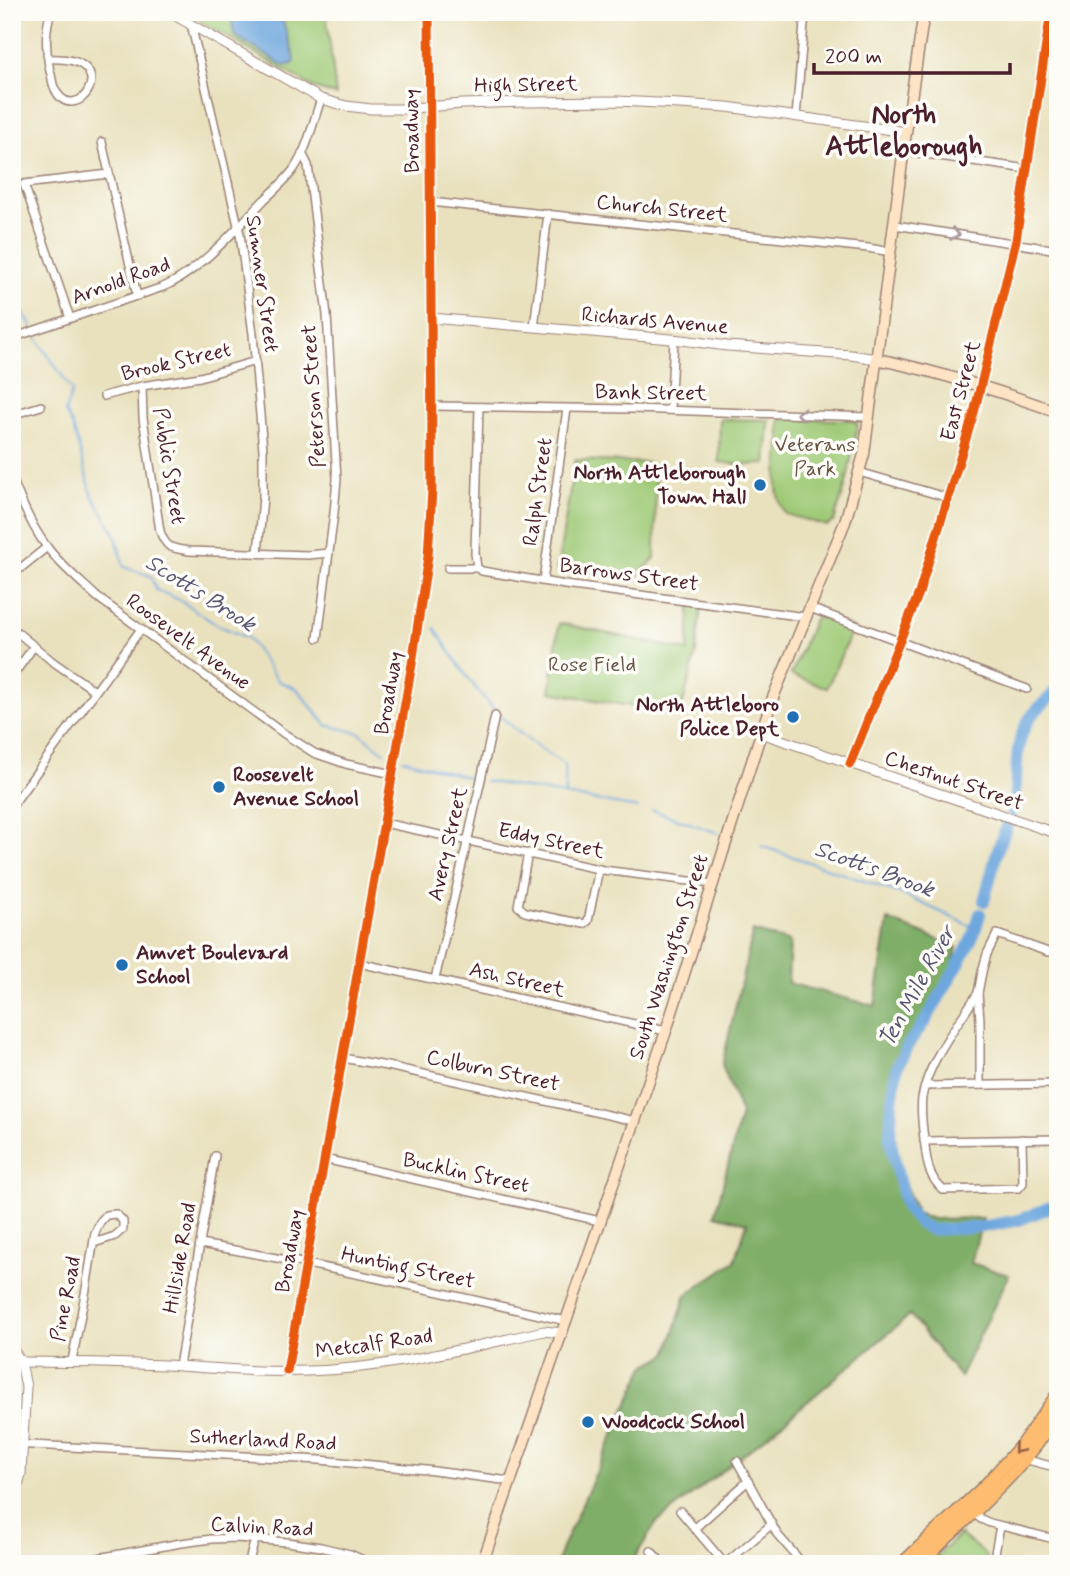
<svg xmlns="http://www.w3.org/2000/svg" width="1070" height="1576" font-family="Mynerve,sans-serif">
<rect width="100%" height="100%" fill="#fdfcf7"/>
<filter id="ink" filterUnits="userSpaceOnUse"><feTurbulence type="fractalNoise" baseFrequency=".0143" numOctaves="2"/><feDisplacementMap in="SourceGraphic" scale="14" xChannelSelector="R" yChannelSelector="G"/><feConvolveMatrix kernelMatrix="1 2 1 2 8 2 1 2 1" color-interpolation-filters="sRGB"/></filter>
<filter id="wash" filterUnits="userSpaceOnUse"><feTurbulence type="fractalNoise" baseFrequency=".00686" numOctaves="4" result="noise"/><feDisplacementMap in="SourceGraphic" scale="28" xChannelSelector="R" yChannelSelector="G"/><feGaussianBlur stdDeviation="1.57" result="paint"/><feColorMatrix in="noise" values="0 0 0 0 0 0 0 0 0 0 0 0 0 0 0 0 0 1.4 0 .05"/><feComposite in="paint" operator="in"/></filter>
<g filter="url(#wash)">
<rect width="100%" height="100%" fill="#e9e1be"/>
<g fill="#9fca77" stroke="#747451" stroke-width="2">
<polygon points="185,12 326,12 336,95 314,88 301,80"/>
<polygon points="720,419 769,420 766,464 741,465 719,462"/>
<path d="M780 419 853 420 858 425 846 484 834 521 827 526 785 514C772 491 778 472 780 447 781 438 779 428 780 419Z"/>
<polygon points="575,460 651,463 651,466 656,465 655,558 639,575 557,570"/>
<polygon points="690,606 701,608 696,653 680,715 550,692 559,623 688,651"/>
<polygon points="819,616 853,628 827,688 791,675 814,619"/>
<polygon points="960,1534 986,1555 988,1564 929,1564"/>
</g>
<polygon fill="#7fae68" stroke="#64664a" stroke-width="2" points="888,920 957,947 951,974 929,1021 902,1063 893,1128 901,1175 917,1213 932,1219 983,1218 971,1263 1009,1275 960,1377 910,1315 762,1440 656,1523 631,1564 556,1564 564,1543 645,1366 667,1354 686,1295 735,1261 747,1223 715,1215 741,1114 722,1065 753,931 790,942 788,983 875,1006"/>
<polygon fill="#6ea7de" stroke="#5c6384" stroke-width="2" points="231,12 280,12 295,60 293,64 284,66 234,35"/>
<g fill="none" stroke-linecap="round" stroke-linejoin="round">
<g stroke="#6ea7de" stroke-width="2">
<polyline points="12,295 32,326"/>
<polyline points="36,337 72,391 65,412 73,427 92,495 115,534 124,567 151,576 156,590 178,599 217,625 248,638 278,681 297,689 326,725 360,733 384,752"/>
<path d="M435 628C458 665 482 702 516 730 531 743 548 754 565 765V794"/>
<polyline points="402,759 470,778"/>
<polyline points="485,781 638,808"/>
<polyline points="652,810 718,833"/>
<polyline points="761,846 902,894 975,928"/>
</g>
<g stroke="#6ea7de" stroke-width="12">
<path d="M1012 812C1020 782 1011 748 1028 721 1036 708 1049 700 1058 688"/>
<polyline points="984,901 998,849 1007,826"/>
<polyline points="980,914 974,934 963,956 926,1020 908,1045 897,1067 892,1101 890,1138 898,1176 906,1208 920,1224 932,1230 982,1227 1019,1220 1058,1204"/>
</g>
</g>
</g>
<g filter="url(#ink)">
<g fill="none" stroke-linecap="round" stroke-linejoin="round">
<g stroke="#9a8074" stroke-width="10">
<g id="minor">
<polyline points="191,24 240,234 253,334 263,450 263,497 258,553"/>
<path d="M48 59C129 55 74 134 54 87 52 83 52 76 50 71 46 52 44 31 51 12"/>
<polyline points="796,117 805,12"/>
<polyline points="102,142 137,296"/>
<polyline points="905,151 1027,169"/>
<polyline points="302,153 308,165 327,315 337,479 334,513 318,638"/>
<polyline points="430,202 868,248 891,252"/>
<polyline points="895,225 1058,250"/>
<polyline points="70,318 24,184 109,174"/>
<polyline points="534,327 548,214"/>
<path d="M12 338 163 287C198 273 237 228 264 200 274 191 286 180 294 169 308 148 313 122 321 99"/>
<path d="M142 386 143 418 160 531C166 549 172 548 189 551L308 555 329 553"/>
<polyline points="104,396 142,386 200,377 256,361"/>
<polyline points="432,406 633,409 869,417"/>
<polyline points="670,410 674,340"/>
<polyline points="12,415 41,406"/>
<polyline points="859,472 949,498"/>
<path d="M12 478C21 502 31 526 47 547 60 565 80 581 97 597L283 733 314 753 346 764 393 774"/>
<polyline points="448,568 477,568 482,571 565,585 806,617"/>
<polyline points="477,568 475,553 479,407"/>
<polyline points="12,575 47,547"/>
<polyline points="543,581 567,409"/>
<polyline points="810,608 1027,689"/>
<polyline points="12,628 52,661 95,691"/>
<polyline points="12,677 34,646"/>
<polyline points="850,764 919,593 975,409 1016,240 1051,12"/>
<polyline points="12,806 141,629"/>
<polyline points="384,823 603,870 713,884"/>
<polyline points="528,853 518,906 525,912 584,924 588,921 599,869"/>
<polyline points="359,963 666,1031"/>
<polyline points="435,979 467,843 495,716"/>
<path d="M978 993C958 1024 928 1061 922 1098 920 1114 923 1130 925 1146 927 1164 929 1177 943 1190L1019 1188 1023 1183 1022 1139"/>
<polyline points="343,1058 392,1067 635,1121"/>
<polyline points="980,1085 980,1020 978,993 982,972 987,954 997,934 1048,952 1058,951"/>
<polyline points="925,1086 1058,1084"/>
<polyline points="924,1141 1058,1139"/>
<polyline points="324,1159 600,1221"/>
<path d="M200 1244C323 1265 444 1293 566 1321"/>
<polyline points="72,1361 86,1289 95,1233 100,1222 106,1215 116,1214 123,1221 123,1229 115,1236 94,1243"/>
<polyline points="179,1366 215,1156"/>
<polyline points="12,1444 320,1460 426,1470 510,1481"/>
<polyline points="1024,1459 1058,1468"/>
<polyline points="737,1461 777,1534 803,1564"/>
<polyline points="680,1511 725,1564"/>
<polyline points="973,1512 981,1519 990,1523 1058,1540"/>
<polyline points="694,1529 748,1481"/>
<polyline points="651,1551 663,1564"/>
<polyline points="65,1564 181,1543 212,1539 236,1538 287,1542 321,1547 350,1554 372,1564"/>
<polyline points="248,1564 255,1540"/>
<polyline points="725,1564 772,1524"/>
<polyline points="997,1564 995,1553 1000,1526"/>
</g>
</g>
<g stroke="#9a8074" stroke-width="11">
<g id="tertiary">
<polyline points="169,12 321,99 346,106 371,109 399,109 463,104 527,102 617,101 680,104 727,107 906,132"/>
<polyline points="431,318 682,340 727,346 851,355 876,359"/>
<polyline points="761,733 1058,834"/>
<polyline points="12,1348 21,1362 26,1387 21,1474 12,1506"/>
<path d="M21 1362C69 1362 117 1363 165 1365 212 1368 261 1373 308 1371 388 1369 466 1348 544 1331L562 1333"/>
<polyline points="287,1371 412,664 428,556 432,490 432,452 429,12"/>
</g>
</g>
<g stroke="#9a8074" stroke-width="13">
<g id="secondary">
<path d="M876 359C938 371 999 391 1058 412"/>
<polyline points="482,1564 666,1031 761,733 772,700 845,522 864,454 906,132 924,12"/>
</g>
</g>
<g stroke="#9a8074" stroke-width="15">
<g id="primary">
<polyline points="902,1564 985,1486 1021,1446 1058,1394"/>
<path d="M919 1564C970 1514 1022 1474 1058 1412"/>
</g>
</g>
<use href="#minor" stroke="#fff" stroke-width="7"/>
<use href="#tertiary" stroke="#fff" stroke-width="9"/>
<use href="#secondary" stroke="#fee4c5" stroke-width="10"/>
<use href="#primary" stroke="#fdbc6f" stroke-width="12"/>
<g stroke="#fdfcf7" stroke-width="13">
<g id="cycleway">
<polyline points="850,764 919,593 975,409 1016,240 1051,12"/>
<polyline points="287,1371 412,664 428,556 432,490 432,452 429,12"/>
</g>
</g>
<use href="#cycleway" stroke="#e8590c" stroke-width="9"/>
</g>
<defs><path id="oneway-chevron" d="M-2-3.5L2.5 0L-2 3.5" fill="none" stroke-width="1.6" stroke-linecap="round" stroke-linejoin="round" transform="scale(1.75)"/></defs>
<g stroke="#ae9aa0">
<use href="#oneway-chevron" transform="translate(955 234) rotate(9)"/>
<use href="#oneway-chevron" transform="translate(801 414) rotate(-178)"/>
</g>
<use stroke="#9b664a" href="#oneway-chevron" transform="translate(1018 1449) rotate(130)"/>
</g>
<g fill="#1f6fb2" stroke="#fdfcf7" stroke-width="2.5">
<circle cx="760" cy="485" r="7"/>
<circle cx="793" cy="717" r="7"/>
<circle cx="219" cy="787" r="7"/>
<circle cx="122" cy="965" r="7"/>
<circle cx="588" cy="1422" r="7"/>
</g>
<g text-anchor="middle" dominant-baseline="central" stroke-width="7" stroke-linejoin="round" paint-order="stroke">
<g font-size="21" fill="#4a1f2b" stroke="#fdfcf7">
<text transform="translate(526 85) rotate(-1)">High Street</text>
<text transform="translate(412 131) rotate(-91)">Broadway</text>
<text transform="translate(662 209) rotate(6)">Church Street</text>
<text transform="translate(121 281) rotate(-20)">Arnold Road</text>
<text transform="translate(262 284) rotate(82)">Sumner Street</text>
<text transform="translate(655 321) rotate(5)">Richards Avenue</text>
<text transform="translate(176 362) rotate(-13)">Brook Street</text>
<text transform="translate(961 391) rotate(-75)">East Street</text>
<text transform="translate(651 393) rotate(1)">Bank Street</text>
<text transform="translate(314 396) rotate(-94)">Peterson Street</text>
<text transform="translate(169 466) rotate(81)">Public Street</text>
<text transform="translate(538 492) rotate(-82)">Ralph Street</text>
<text transform="translate(629 575) rotate(8)">Barrows Street</text>
<text transform="translate(188 642) rotate(36)">Roosevelt Avenue</text>
<text transform="translate(389 693) rotate(-80)">Broadway</text>
<text transform="translate(954 781) rotate(19)">Chestnut Street</text>
<text transform="translate(551 841) rotate(12)">Eddy Street</text>
<text transform="translate(448 844) rotate(-77)">Avery Street</text>
<text transform="translate(669 957) rotate(-72)">South Washington Street</text>
<text transform="translate(517 980) rotate(13)">Ash Street</text>
<text transform="translate(493 1071) rotate(12)">Colburn Street</text>
<text transform="translate(466 1173) rotate(12)">Bucklin Street</text>
<text transform="translate(290 1251) rotate(-80)">Broadway</text>
<text transform="translate(180 1258) rotate(-80)">Hillside Road</text>
<text transform="translate(408 1268) rotate(12)">Hunting Street</text>
<text transform="translate(66 1299) rotate(-79)">Pine Road</text>
<text transform="translate(374 1344) rotate(-8)">Metcalf Road</text>
<text transform="translate(263 1440) rotate(3)">Sutherland Road</text>
<text transform="translate(262 1527) rotate(3)">Calvin Road</text>
</g>
<g font-size="21" fill="#645242" stroke="#fdfcf7">
<text x="815" y="445">Veterans<tspan x="815" dy="24">Park</tspan></text>
<text x="592" y="665">Rose Field</text>
</g>
<g font-size="21" font-weight="bold" fill="#4a1f2b" stroke="#fdfcf7" text-anchor="start">
<text x="746" y="473" text-anchor="end">North Attleborough<tspan x="746" dy="24">Town Hall</tspan></text>
<text x="779" y="705" text-anchor="end">North Attleboro<tspan x="779" dy="24">Police Dept</tspan></text>
<text x="233" y="775">Roosevelt<tspan x="233" dy="24">Avenue School</tspan></text>
<text x="136" y="953">Amvet Boulevard<tspan x="136" dy="24">School</tspan></text>
<text x="602" y="1422">Woodcock School</text>
</g>
<g font-size="23" font-style="italic" fill="#585573" stroke="#fdfcf7">
<text transform="translate(200 594) rotate(32)">Scotts Brook</text>
<text transform="translate(874 870) rotate(20)">Scotts Brook</text>
<text transform="translate(918 987) rotate(-61)">Ten Mile River</text>
</g>
<g font-size="28" font-weight="bold" fill="#4a1f2b" stroke="#fdfcf7">
<text x="904" y="115">North<tspan x="904" dy="32">Attleborough</tspan></text>
</g>
</g>
<rect width="1070" height="1576" fill="none" stroke="#fdfcf7" stroke-width="42"/>
<path d="M814 63v10h196v-10" fill="none" stroke="#4a1f2b" stroke-width="3.5"/>
<text x="825" y="63" font-size="21" fill="#4a1f2b" stroke="#fdfcf7" stroke-width="5" paint-order="stroke">200 m</text>
</svg>
